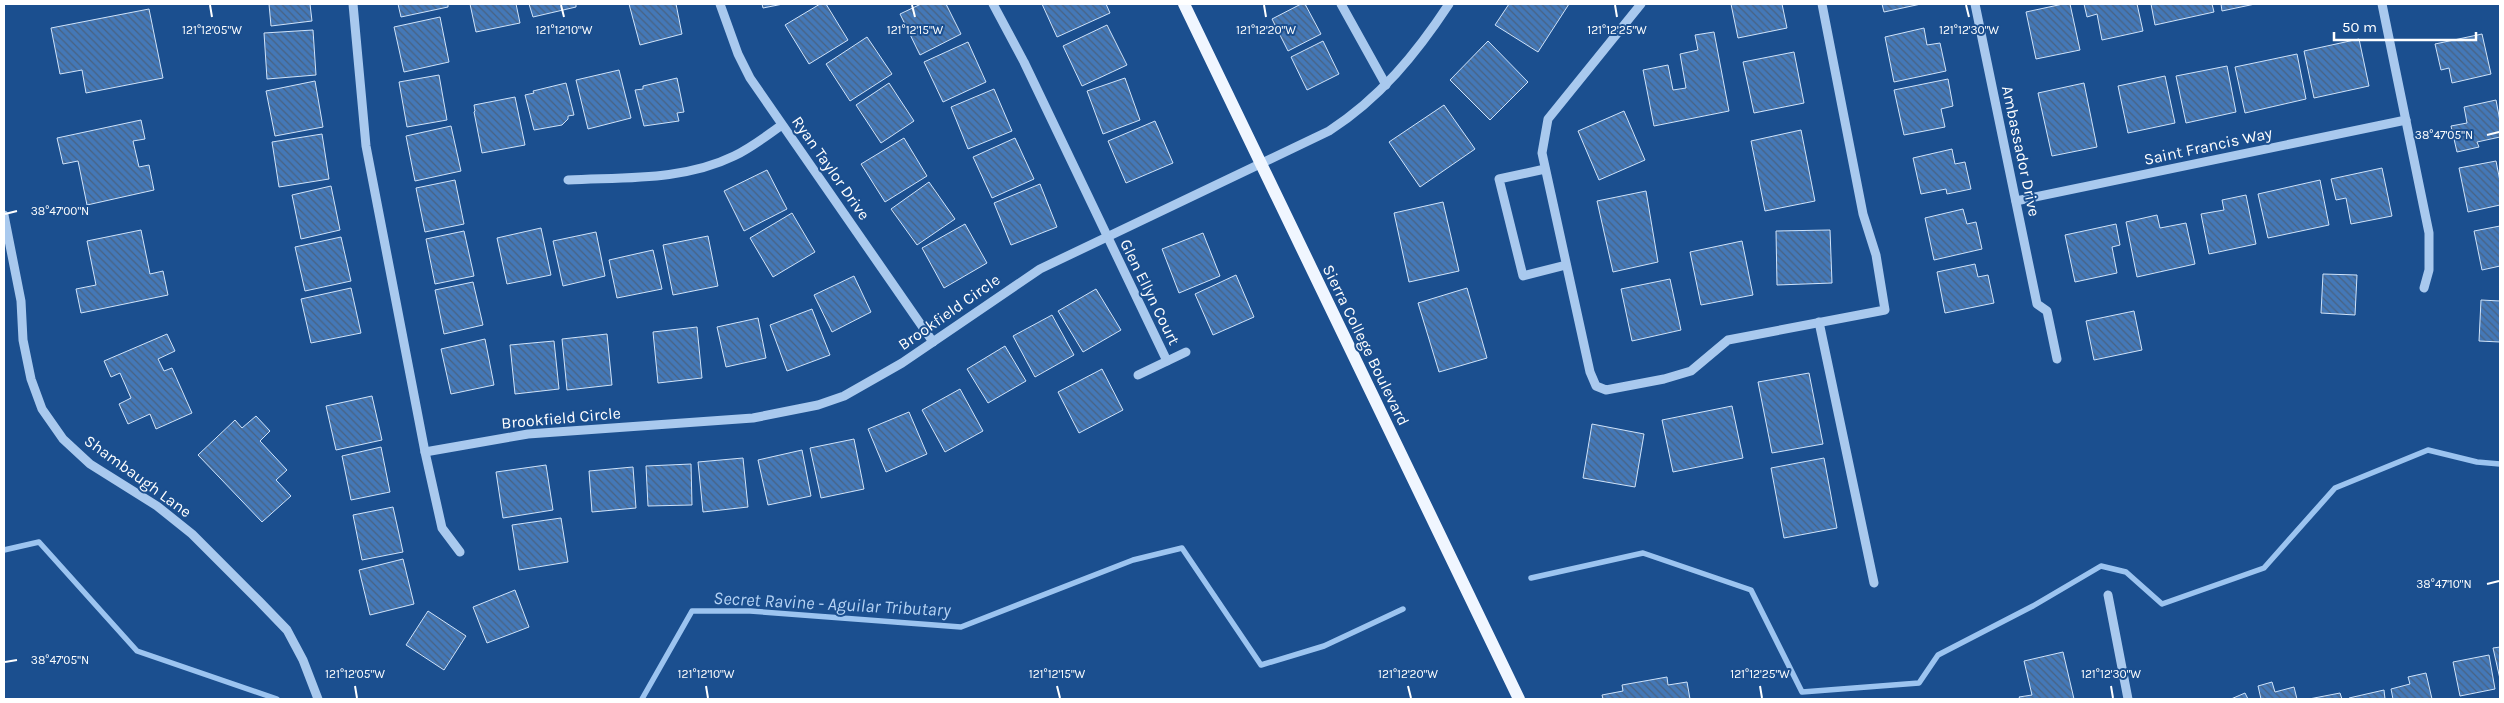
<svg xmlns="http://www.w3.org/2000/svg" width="2504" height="703" font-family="Karla,sans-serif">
<defs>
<pattern id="building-back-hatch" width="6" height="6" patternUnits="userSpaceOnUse" patternTransform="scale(1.25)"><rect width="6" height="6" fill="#4478b7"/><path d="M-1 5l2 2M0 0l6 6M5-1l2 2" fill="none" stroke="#486282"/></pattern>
</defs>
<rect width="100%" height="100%" fill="#1b4f8f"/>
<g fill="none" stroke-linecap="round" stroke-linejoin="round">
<g stroke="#9cc4f0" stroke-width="5.5">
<polyline points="4,550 39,542 137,651 277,699"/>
<polyline points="1531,578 1643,553 1751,590 1802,692 1919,683 1938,655 2033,606 2101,566 2126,572 2162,604 2264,568 2335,488 2428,450 2477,462 2500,464"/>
<polyline points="642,699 692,611 750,611 961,627 1133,560 1182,548 1261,665 1324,646 1403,609"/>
</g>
</g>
<g fill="url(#building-back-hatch)" stroke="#cfe3fa">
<polygon points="269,4 310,4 312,21 271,26"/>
<polygon points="398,4 448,4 448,7 401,17"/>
<polygon points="470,4 516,4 520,23 476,32"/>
<polygon points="529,4 576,4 576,7 533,17"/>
<polygon points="629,4 676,4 682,34 640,45"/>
<polygon points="762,4 783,4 763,8"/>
<polygon points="820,4 826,4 848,40 809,64 785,25"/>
<polygon points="921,4 946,4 961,34 920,55 900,14"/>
<polygon points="1042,4 1106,4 1110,13 1057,37"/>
<polygon points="1301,4 1305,4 1321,34 1288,51 1272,19"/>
<polygon points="1509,4 1569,4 1538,52 1495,25"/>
<polygon points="1731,4 1782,4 1787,28 1738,38"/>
<polygon points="1882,4 1921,4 1884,12"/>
<polygon points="2063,4 2070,4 2080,50 2036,59 2026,12"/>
<polygon points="2084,4 2137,4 2143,31 2102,40 2097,14 2087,17"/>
<polygon points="2151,4 2212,4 2214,12 2155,25"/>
<polygon points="2221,4 2255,4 2222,11"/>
<polygon points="149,9 163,78 86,93 82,70 60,74 51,28"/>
<polygon points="440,17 449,62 404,72 394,27"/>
<polygon points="1107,25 1127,65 1082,86 1063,46"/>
<polygon points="1924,28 1927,45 1940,43 1946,71 1894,82 1885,37"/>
<polygon points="313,30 316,75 267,79 264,33"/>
<polygon points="1714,32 1729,111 1654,126 1643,70 1668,65 1673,90 1686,88 1680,54 1698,50 1695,35"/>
<polygon points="2482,34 2491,74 2452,83 2449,68 2441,70 2435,44"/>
<polygon points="867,37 892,74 850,101 826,64"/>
<polygon points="2359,39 2369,86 2314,98 2304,51"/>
<polygon points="1323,41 1339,74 1307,90 1291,57"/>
<polygon points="1488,41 1528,82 1490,120 1450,80"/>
<polygon points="968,42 986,82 943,102 924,62"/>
<polygon points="1794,52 1804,103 1754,113 1743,62"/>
<polygon points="2297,54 2306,99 2245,113 2235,67"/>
<polygon points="2227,66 2236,112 2186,123 2176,76"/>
<polygon points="619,70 631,118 588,129 576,80"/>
<polygon points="439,75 447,120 407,127 399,82"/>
<polygon points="2165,76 2175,123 2128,133 2118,86"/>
<polygon points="677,78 684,112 677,113 679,121 644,126 635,90 643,89 643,86"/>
<polygon points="1125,78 1140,120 1103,134 1087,91"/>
<polygon points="1948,79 1953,106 1941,109 1945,127 1904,135 1894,90"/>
<polygon points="315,81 323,127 275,136 266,91"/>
<polygon points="566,83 574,115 568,116 568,119 562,125 534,130 525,95 534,93 533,91"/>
<polygon points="889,83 914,121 881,143 856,105"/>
<polygon points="2084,83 2097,147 2052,156 2038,93"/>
<polygon points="994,89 1012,131 968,149 951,107"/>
<polygon points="515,97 525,145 482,153 474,112 475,111 474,105"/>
<polygon points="2496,100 2500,121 2500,137 2477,142 2479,147 2457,152 2451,126 2467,123 2464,107"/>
<polygon points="1444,105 1475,149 1420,187 1389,142"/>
<polygon points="1624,111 1645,160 1599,180 1578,131"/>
<polygon points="141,120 145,139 133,141 139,167 149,165 154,190 87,205 78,161 63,164 57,138"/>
<polygon points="1155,121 1173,163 1126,183 1108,141"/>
<polygon points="451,126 461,171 415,181 406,136"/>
<polygon points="1801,130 1815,201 1765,211 1751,141"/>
<polygon points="322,134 329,179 279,187 272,142"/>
<polygon points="904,138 927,176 885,202 861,164"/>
<polygon points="1015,138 1034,179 992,198 973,157"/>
<polygon points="1952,149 1955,164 1965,162 1971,189 1947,194 1946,189 1921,194 1913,158"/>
<polygon points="2496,161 2500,181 2500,205 2468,212 2459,168"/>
<polygon points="2382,168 2392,216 2351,224 2346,198 2336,200 2331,179"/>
<polygon points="767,170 787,209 744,231 724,191"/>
<polygon points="455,180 464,224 425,232 416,188"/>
<polygon points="2320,180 2329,225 2268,238 2258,194"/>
<polygon points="929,182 955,219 917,245 891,209"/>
<polygon points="1040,184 1057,227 1011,245 994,203"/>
<polygon points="331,186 340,230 301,239 292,195"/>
<polygon points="1646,191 1658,262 1613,272 1597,201"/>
<polygon points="2246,195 2256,244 2209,254 2201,214 2224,210 2222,200"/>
<polygon points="1443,202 1459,271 1409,282 1394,213"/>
<polygon points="1963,209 1967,224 1976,222 1982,249 1934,260 1925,218"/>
<polygon points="792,213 815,252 773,277 750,238"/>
<polygon points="2157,215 2160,228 2186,223 2195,264 2137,277 2126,222"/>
<polygon points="965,224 987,263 944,288 922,248"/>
<polygon points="2116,224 2120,245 2112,247 2117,273 2075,282 2065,235"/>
<polygon points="2500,226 2500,266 2482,270 2474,231"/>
<polygon points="541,228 551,275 507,284 497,238"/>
<polygon points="141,230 150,274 163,271 168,295 81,313 76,289 96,285 87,241"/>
<polygon points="1830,230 1832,283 1777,285 1776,231"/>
<polygon points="464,231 474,276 435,284 426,239"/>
<polygon points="596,232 605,276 563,286 553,241"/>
<polygon points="1203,233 1220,276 1179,293 1162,249"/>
<polygon points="708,236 718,286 673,295 663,245"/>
<polygon points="341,237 351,281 305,291 295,247"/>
<polygon points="1742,241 1753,295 1701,305 1690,252"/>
<polygon points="653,250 662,289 617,298 609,260"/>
<polygon points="1975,264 1978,277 1988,275 1994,303 1945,313 1937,272"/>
<polygon points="2323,274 2357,275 2355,315 2321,313"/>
<polygon points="1236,275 1254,317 1213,335 1195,294"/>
<polygon points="854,276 871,312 832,332 814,295"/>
<polygon points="1670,279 1681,330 1632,341 1621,289"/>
<polygon points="473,282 483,325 444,334 435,290"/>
<polygon points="351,288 361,333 311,343 301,299"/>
<polygon points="1467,288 1487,358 1439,372 1418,303"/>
<polygon points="1096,289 1121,330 1083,352 1058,311"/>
<polygon points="2481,300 2500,301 2500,342 2479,341"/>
<polygon points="812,309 830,355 787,371 770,325"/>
<polygon points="2134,311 2142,350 2094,360 2086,321"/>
<polygon points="1052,315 1074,355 1035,377 1013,336"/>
<polygon points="758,318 766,358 726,367 717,327"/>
<polygon points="697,327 702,378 658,383 653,332"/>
<polygon points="167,334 175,351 158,359 164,371 172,368 192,413 156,429 150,414 128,424 119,404 131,398 120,373 111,377 104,361"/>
<polygon points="607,334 612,385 567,390 562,339"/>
<polygon points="485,339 494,385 451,394 441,349"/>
<polygon points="554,341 559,389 515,394 510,345"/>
<polygon points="1005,346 1026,381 988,403 967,369"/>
<polygon points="1102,369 1123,410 1079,433 1058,392"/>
<polygon points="1809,373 1823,444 1772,453 1758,382"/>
<polygon points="960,389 983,431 945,452 922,410"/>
<polygon points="372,396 382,440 336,450 326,406"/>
<polygon points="1732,406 1743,458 1673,472 1662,420"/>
<polygon points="909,412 927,454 886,472 868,429"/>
<polygon points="256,416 270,431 260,441 287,470 276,480 291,496 262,522 198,455 235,420 242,428"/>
<polygon points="1592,424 1644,434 1635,487 1583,478"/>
<polygon points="854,439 864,489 821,498 810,448"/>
<polygon points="381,447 390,492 351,500 342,456"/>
<polygon points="802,450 811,496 768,505 758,460"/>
<polygon points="743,458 748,507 703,512 698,462"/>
<polygon points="1824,458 1837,528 1784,538 1771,468"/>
<polygon points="691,464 692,505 648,506 646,466"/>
<polygon points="546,465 553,510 503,518 496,472"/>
<polygon points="633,467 636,508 592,512 589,471"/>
<polygon points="393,507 403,552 362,560 353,515"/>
<polygon points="561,518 568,562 519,570 512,525"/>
<polygon points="403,559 414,604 370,615 359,570"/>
<polygon points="515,590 529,627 487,643 473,607"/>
<polygon points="428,611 466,636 444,670 406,645"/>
<polygon points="2500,647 2500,679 2493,648"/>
<polygon points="2063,652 2074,699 2020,699 2019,697 2032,695 2024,661"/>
<polygon points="2489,655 2495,689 2460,696 2453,662"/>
<polygon points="2426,673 2432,699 2393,699 2391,689 2410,684 2408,677"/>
<polygon points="1667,677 1668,685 1687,682 1690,699 1603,699 1602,695 1623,691 1622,685"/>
<polygon points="2272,682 2275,692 2294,687 2297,699 2261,699 2258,686"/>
<polygon points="2384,690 2385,699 2349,699 2349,698"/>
<polygon points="2245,693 2248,699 2231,699"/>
<polygon points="2340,693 2342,699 2309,699"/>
</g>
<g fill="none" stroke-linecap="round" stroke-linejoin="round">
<g stroke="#a9c9ee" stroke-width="9">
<polyline points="353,4 366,146 425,452 442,528 460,552"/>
<polyline points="720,4 738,54 750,78 933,342"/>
<polyline points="993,4 1024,62 1167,361"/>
<polyline points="1341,4 1386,85"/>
<polyline points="1641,4 1548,119 1542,153 1590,372 1596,386 1606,390 1664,379 1691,371 1728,340 1885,310 1876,255 1863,214 1822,4"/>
<polyline points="1975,4 2037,304 2047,311 2057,359"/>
<polyline points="2382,4 2429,233 2429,270 2424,288"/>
<polyline points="1545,169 1499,179 1523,276 1566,265"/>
<path d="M568 180C623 177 683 181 734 156 751 148 766 136 782 125"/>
<polyline points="2016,201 2406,120"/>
<polyline points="4,215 21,301 23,340 31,379 42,409 63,439 90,464 157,506 192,534 259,601 287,630 303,660 318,699"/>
<polyline points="1819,322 1874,583"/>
<polyline points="1138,375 1186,352"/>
<path d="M425 452 528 434 753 418 818 405 844 396 902 363 1040 269 1329 131C1380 98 1416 54 1449 4"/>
<polyline points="2108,595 2128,699"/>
</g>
<polyline stroke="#f0f6ff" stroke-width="12" points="1184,4 1519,699"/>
</g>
<path fill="none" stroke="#fff" stroke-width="2" d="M210 5 212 17M561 5 564 17M912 5 915 17M1264 5 1266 17M1615 5 1617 17M1966 5 1969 17M2487 135 2499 132M5 214 17 211M2487 584 2499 581M5 662 17 660M355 686 357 698M706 686 708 698M1057 686 1060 698M1408 686 1411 698M1760 686 1762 698M2111 686 2113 698"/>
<g text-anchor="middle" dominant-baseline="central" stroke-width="4" stroke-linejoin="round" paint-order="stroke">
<g font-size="16" fill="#fff" stroke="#1b4f8f">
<text transform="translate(2208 146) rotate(-12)">Saint Francis Way</text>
<text transform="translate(2021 151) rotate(78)">Ambassador Drive</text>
<text transform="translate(831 168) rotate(55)">Ryan Taylor Drive</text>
<text transform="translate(1150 292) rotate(64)">Glen Ellyn Court</text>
<text transform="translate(949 312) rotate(-35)">Brookfield Circle</text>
<text transform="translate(1366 345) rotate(64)">Sierra College Boulevard</text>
<text transform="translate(561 418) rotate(-5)">Brookfield Circle</text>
<text transform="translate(138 476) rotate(36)">Shambaugh Lane</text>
</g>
<g font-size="18" font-style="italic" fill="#b5d3f5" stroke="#1b4f8f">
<text transform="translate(832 604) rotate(3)">Secret Ravine - Aguilar Tributary</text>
</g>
</g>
<g font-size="12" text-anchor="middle" fill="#fff" stroke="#1b4f8f" stroke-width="4" stroke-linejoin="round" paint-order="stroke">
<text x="212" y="34">121°12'05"W</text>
<text x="564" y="34">121°12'10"W</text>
<text x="915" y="34">121°12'15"W</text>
<text x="1266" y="34">121°12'20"W</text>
<text x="1617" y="34">121°12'25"W</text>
<text x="1969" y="34">121°12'30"W</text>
<text x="2444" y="139">38°47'05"N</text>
<text x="60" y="215">38°47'00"N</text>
<text x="2444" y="588">38°47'10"N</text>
<text x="60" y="664">38°47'05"N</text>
<text x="355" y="678">121°12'05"W</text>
<text x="706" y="678">121°12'10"W</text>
<text x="1057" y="678">121°12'15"W</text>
<text x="1408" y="678">121°12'20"W</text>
<text x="1760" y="678">121°12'25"W</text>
<text x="2111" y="678">121°12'30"W</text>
</g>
<rect width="2504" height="703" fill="none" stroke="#ffffff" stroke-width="10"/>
<path d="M2334 32v8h142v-8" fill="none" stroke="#ffffff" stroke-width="2.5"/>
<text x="2342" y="32" font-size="15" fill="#ffffff" stroke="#1b4f8f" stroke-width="4" paint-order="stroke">50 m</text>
</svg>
